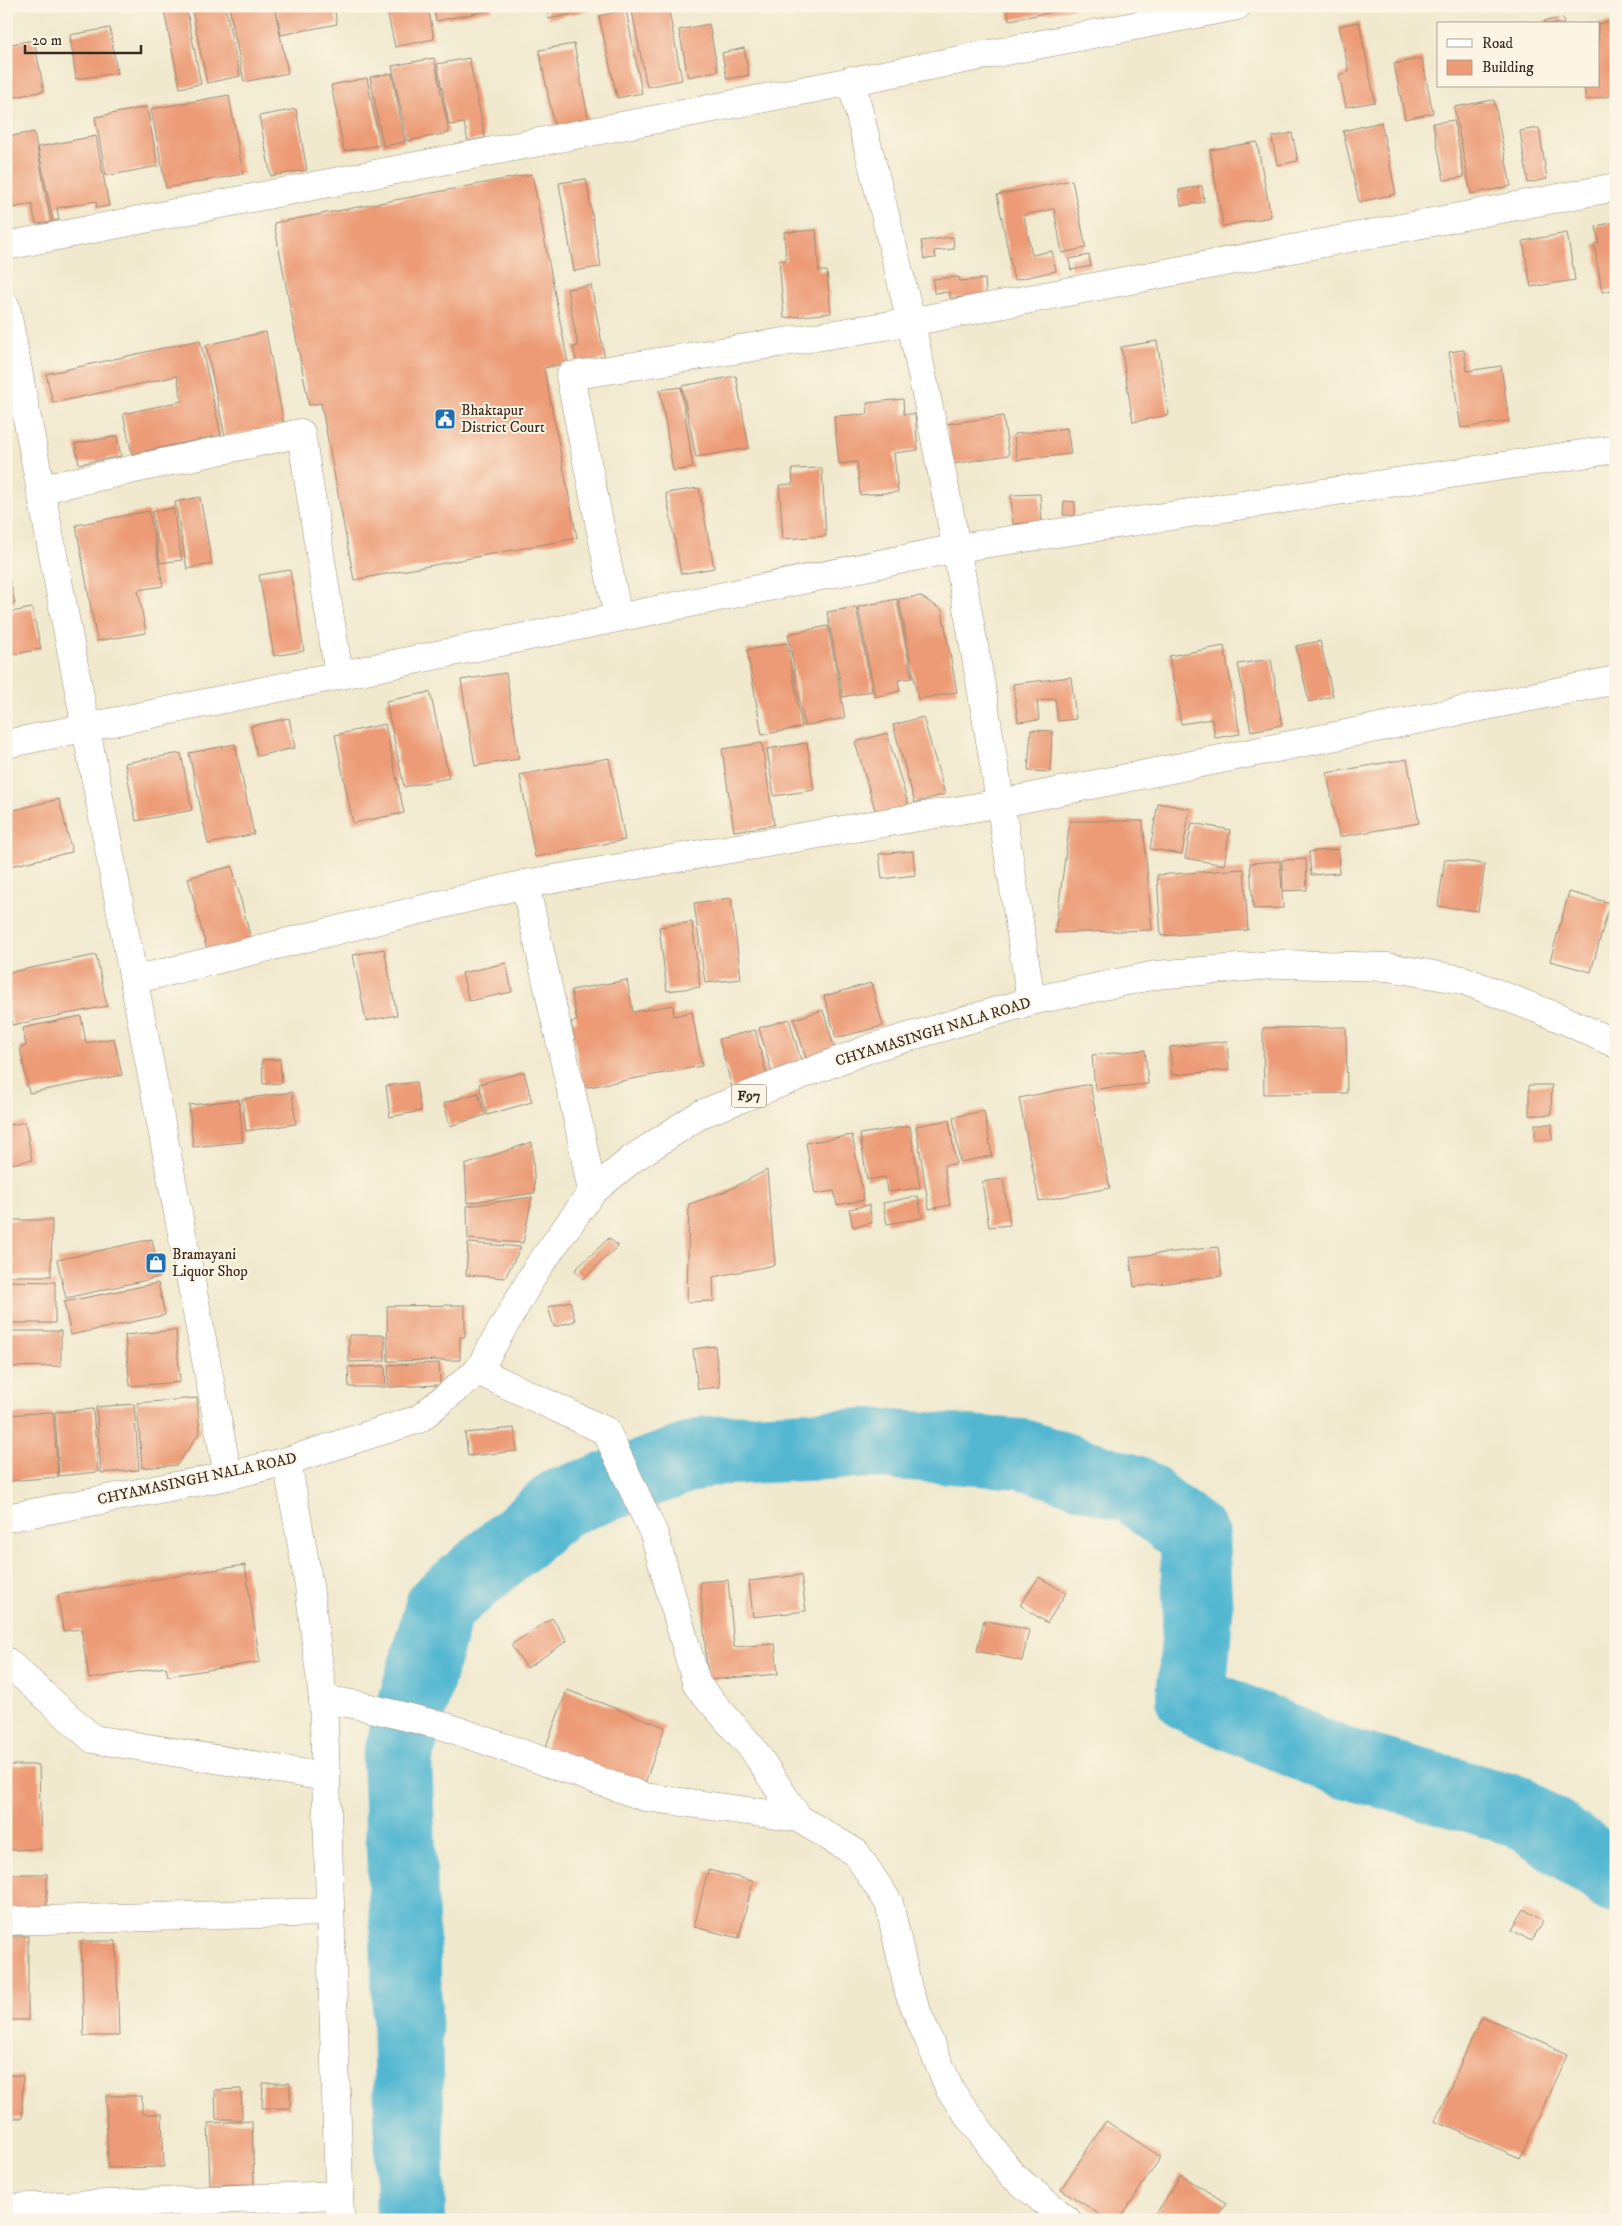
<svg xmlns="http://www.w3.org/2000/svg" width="1622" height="2226" font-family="'IM FELL DW Pica',serif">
<rect width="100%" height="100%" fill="#fcf5e5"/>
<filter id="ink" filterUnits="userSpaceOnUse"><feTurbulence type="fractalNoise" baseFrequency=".02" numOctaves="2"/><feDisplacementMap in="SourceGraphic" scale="10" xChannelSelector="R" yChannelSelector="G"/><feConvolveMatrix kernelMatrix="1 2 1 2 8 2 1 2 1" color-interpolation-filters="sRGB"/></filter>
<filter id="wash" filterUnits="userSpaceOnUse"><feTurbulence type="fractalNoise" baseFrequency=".0096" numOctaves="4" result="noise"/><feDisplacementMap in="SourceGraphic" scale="20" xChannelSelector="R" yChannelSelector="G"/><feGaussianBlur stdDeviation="1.12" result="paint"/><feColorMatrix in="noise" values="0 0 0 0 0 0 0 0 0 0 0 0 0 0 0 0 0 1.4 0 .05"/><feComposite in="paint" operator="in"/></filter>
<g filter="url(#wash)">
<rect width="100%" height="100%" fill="#f0e9ce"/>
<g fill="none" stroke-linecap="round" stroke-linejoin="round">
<polyline stroke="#52b7d1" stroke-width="70" points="411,2220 406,1963 397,1760 440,1606 560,1503 709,1451 867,1443 1022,1454 1135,1490 1194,1536 1198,1615 1191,1698 1338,1761 1519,1811 1616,1878"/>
</g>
<g id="blocks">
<g fill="#ec9b76">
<polygon points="163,6 186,6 201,84 180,88"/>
<polygon points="191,6 225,6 240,76 207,83"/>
<polygon points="229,6 274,6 288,73 244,82"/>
<polygon points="275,6 334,6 337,24 281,35"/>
<polygon points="386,6 428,6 434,39 395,47"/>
<polygon points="433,6 491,6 492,10 436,21"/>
<polygon points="546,6 587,6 588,11 548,19"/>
<polygon points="631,6 668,6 682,80 647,87"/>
<polygon points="1007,6 1076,6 1076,8 1009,20"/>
<polygon points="626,10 642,93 617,98 599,16"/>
<polygon points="1563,18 1564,24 1545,24 1544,21"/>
<polygon points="1359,22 1375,102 1346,107 1339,75 1349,72 1339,26"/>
<polygon points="1611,22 1616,56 1616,95 1586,100 1584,86 1598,86 1598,24"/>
<polygon points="709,24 718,71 688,77 679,30"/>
<polygon points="110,28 117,73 76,79 70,35"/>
<polygon points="34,40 44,91 6,99 6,45"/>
<polygon points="574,44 589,122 555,129 539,50"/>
<polygon points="744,48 749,75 727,79 722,53"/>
<polygon points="434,58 449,133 407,141 392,66"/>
<polygon points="469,58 485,138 468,141 464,123 449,125 437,64"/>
<polygon points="1422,58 1433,113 1405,119 1394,64"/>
<polygon points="392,73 405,142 383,146 370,77"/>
<polygon points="367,78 380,145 344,151 331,85"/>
<polygon points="229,95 243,174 166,188 151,109"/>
<polygon points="1494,100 1511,186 1471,194 1454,107"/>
<polygon points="147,107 158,166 106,176 95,117"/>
<polygon points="296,109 307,170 271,176 259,116"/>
<polygon points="1454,120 1464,177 1444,180 1433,123"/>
<polygon points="1381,122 1396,194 1359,202 1343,131"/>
<polygon points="1539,128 1547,179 1528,183 1520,131"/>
<polygon points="34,132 51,222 36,224 32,204 12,208 6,179 6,137"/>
<polygon points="1292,133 1298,161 1277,165 1272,137"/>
<polygon points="96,136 109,206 97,208 96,201 57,208 59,220 53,221 38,147"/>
<polygon points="1257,142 1271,217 1223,226 1210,150"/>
<polygon points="532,174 568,363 544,368 577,538 354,580 321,403 309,405 274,223"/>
<polygon points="586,179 601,267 574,271 559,183"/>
<polygon points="1072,180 1086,248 1062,253 1054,209 1024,215 1032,255 1052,251 1056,271 1014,280 997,195"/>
<polygon points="1202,186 1204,202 1181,206 1179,190"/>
<polygon points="1616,222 1616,289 1602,292 1594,244 1599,243 1596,226"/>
<polygon points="816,230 819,271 827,271 831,313 784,318 779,260 786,260 784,232"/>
<polygon points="1567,233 1575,280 1531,287 1523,241"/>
<polygon points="953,237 954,249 934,251 936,258 924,259 921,241"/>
<polygon points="1089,255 1091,266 1071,270 1069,259"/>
<polygon points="959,277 960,281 985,279 986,296 950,298 950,292 934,293 933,279"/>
<polygon points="591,285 605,359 577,365 573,347 578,346 567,289"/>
<polygon points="266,332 284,424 225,437 206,345"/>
<polygon points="200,340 221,435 132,454 123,414 182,401 177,376 53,403 46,374"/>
<polygon points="1157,341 1169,415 1133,422 1121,347"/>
<polygon points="1464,350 1467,371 1501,366 1509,421 1461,428 1449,352"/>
<polygon points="736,376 749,448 696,457 682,386"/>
<polygon points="681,387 693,468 673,471 660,390"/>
<polygon points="903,399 904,414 915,414 918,450 894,453 898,492 860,495 857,462 839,464 834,416 868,414 867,403"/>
<polygon points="1003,416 1009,455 952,464 946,424"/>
<polygon points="1067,428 1071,454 1017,460 1014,434"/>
<polygon points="117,436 121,456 79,464 75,444"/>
<polygon points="822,468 826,536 783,539 779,485 793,484 792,469"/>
<polygon points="699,488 714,568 681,574 666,493"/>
<polygon points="1040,494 1042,522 1013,524 1011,495"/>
<polygon points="200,497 212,564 187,569 175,502"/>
<polygon points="1064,501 1075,502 1075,515 1063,515"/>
<polygon points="173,508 182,560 160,563 152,512"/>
<polygon points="149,511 163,586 138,590 146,633 97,641 76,525"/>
<polygon points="6,565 15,603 6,604"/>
<polygon points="290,570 304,651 274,656 259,575"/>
<polygon points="920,596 942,610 957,692 918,699 899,599"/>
<polygon points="897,599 912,678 898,680 900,691 875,697 858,607"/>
<polygon points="856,607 872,691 843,697 827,612"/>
<polygon points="32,608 41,649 6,656 6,613"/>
<polygon points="828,626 845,718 804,726 788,634"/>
<polygon points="1320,641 1333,696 1309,702 1296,646"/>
<polygon points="787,643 802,727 762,735 747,650"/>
<polygon points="1224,646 1240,734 1215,738 1212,719 1181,724 1169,656"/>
<polygon points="1271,659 1282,725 1251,731 1238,664"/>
<polygon points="506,673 519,759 475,766 461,680"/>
<polygon points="1071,677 1076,719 1058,721 1055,699 1037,701 1039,720 1018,722 1013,684"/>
<polygon points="430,692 449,778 404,787 386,701"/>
<polygon points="923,717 945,794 915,803 893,725"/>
<polygon points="289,718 295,748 257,756 251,726"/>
<polygon points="385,724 404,813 353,823 335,735"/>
<polygon points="1031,730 1052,731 1050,772 1028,771"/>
<polygon points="887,733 909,807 877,816 855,742"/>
<polygon points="762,743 774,825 734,831 722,749"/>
<polygon points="807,743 814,790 774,796 767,749"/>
<polygon points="235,744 254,834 208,844 189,753"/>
<polygon points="181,753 192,810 136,821 125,763"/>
<polygon points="609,758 625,840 535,857 520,775"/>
<polygon points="1407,759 1419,823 1339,837 1327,773"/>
<polygon points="59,799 72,852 6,867 6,812"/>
<polygon points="1158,803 1190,809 1182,854 1150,849"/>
<polygon points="1070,821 1143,821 1152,930 1055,933"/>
<polygon points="1192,823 1230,830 1224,865 1185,858"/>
<polygon points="1338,849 1339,873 1311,875 1309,852"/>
<polygon points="913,851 915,875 882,879 879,854"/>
<polygon points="1306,859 1307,890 1283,891 1282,860"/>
<polygon points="1445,859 1485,864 1478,911 1438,906"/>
<polygon points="1280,861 1283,908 1253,909 1250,863"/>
<polygon points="232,866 252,943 208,954 188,878"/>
<polygon points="1244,869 1248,930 1161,936 1157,875"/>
<polygon points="1569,892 1610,903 1591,972 1550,961"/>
<polygon points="731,898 741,979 705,983 694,903"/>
<polygon points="692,922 700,987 667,991 659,927"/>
<polygon points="384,949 397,1015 366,1021 353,955"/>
<polygon points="96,955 107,1006 12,1025 6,996 6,973"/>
<polygon points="506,963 512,992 469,1001 462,973"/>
<polygon points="627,980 633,1012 673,1005 674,1016 692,1012 702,1066 583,1088 571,1022 577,1021 571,990"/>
<polygon points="871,983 883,1026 836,1038 824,996"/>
<polygon points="823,1010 836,1053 807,1061 794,1019"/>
<polygon points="81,1016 86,1043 114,1038 122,1075 29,1093 20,1047 26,1046 23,1028"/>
<polygon points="789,1019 802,1064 772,1073 759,1028"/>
<polygon points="7,1025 11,1045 6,1045 6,1026"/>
<polygon points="1346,1027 1347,1093 1264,1094 1263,1028"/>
<polygon points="755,1030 768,1079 732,1088 719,1039"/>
<polygon points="1227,1041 1229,1070 1172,1075 1170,1047"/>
<polygon points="1145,1050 1148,1084 1095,1089 1092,1055"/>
<polygon points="280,1059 282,1083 263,1084 262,1060"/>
<polygon points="524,1072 532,1102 487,1115 479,1084"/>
<polygon points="416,1082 421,1111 390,1117 386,1086"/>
<polygon points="1090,1084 1110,1188 1039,1201 1019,1098"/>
<polygon points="1529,1085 1552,1085 1551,1115 1529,1115"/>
<polygon points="292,1092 296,1124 246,1131 242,1099"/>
<polygon points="478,1093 485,1115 450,1126 444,1103"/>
<polygon points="239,1100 243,1142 193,1147 189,1105"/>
<polygon points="984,1111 992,1156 960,1162 953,1117"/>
<polygon points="949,1120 956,1164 944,1165 950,1205 929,1209 916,1126"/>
<polygon points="25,1122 32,1160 6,1165 6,1126"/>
<rect x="1535" y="1124" width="17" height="16"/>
<polygon points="910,1126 920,1188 887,1192 885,1177 867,1180 860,1134"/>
<polygon points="852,1135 864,1200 837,1205 834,1191 815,1194 806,1143"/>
<polygon points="532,1142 535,1193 467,1203 465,1165"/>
<polygon points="767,1170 775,1265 713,1277 714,1301 687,1302 689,1204 724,1192"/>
<polygon points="1003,1179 1010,1225 989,1227 982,1182"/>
<polygon points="918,1196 922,1218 887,1224 883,1203"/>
<polygon points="532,1197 523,1243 468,1239 467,1206"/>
<polygon points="869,1205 872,1223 853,1227 849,1209"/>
<polygon points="6,1220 52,1220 51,1276 6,1276"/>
<polygon points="609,1238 618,1246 583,1279 575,1270"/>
<polygon points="152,1239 160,1277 66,1298 57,1260"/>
<polygon points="468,1243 521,1247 505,1278 466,1275"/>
<polygon points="1218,1247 1222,1276 1134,1287 1130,1257"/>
<polygon points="6,1281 55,1282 55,1323 6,1323"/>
<polygon points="158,1283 165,1315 71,1335 64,1302"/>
<polygon points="570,1301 575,1321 554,1327 548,1307"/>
<polygon points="465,1305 465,1337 460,1337 460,1360 388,1361 387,1306"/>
<polygon points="176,1330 180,1382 130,1386 125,1335"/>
<polygon points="6,1331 61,1331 61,1366 6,1367"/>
<polygon points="349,1335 385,1335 385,1361 349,1362"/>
<polygon points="715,1346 720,1387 698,1389 693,1349"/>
<polygon points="439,1363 440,1385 389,1387 388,1365"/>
<polygon points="385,1366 386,1387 349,1387 348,1367"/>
<polygon points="197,1398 200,1432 177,1465 142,1468 137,1403"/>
<polygon points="134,1404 139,1470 101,1473 96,1407"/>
<polygon points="93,1409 98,1472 59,1476 55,1412"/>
<polygon points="53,1412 58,1477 7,1481 6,1415"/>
<polygon points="514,1428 517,1451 468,1456 465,1433"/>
<polygon points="245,1565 260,1662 168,1676 166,1667 89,1679 81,1629 63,1631 58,1595"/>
<polygon points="801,1575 806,1611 753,1617 749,1581"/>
<polygon points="1039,1577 1066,1593 1047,1623 1020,1605"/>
<polygon points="728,1580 734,1647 775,1644 778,1674 708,1680 700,1582"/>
<polygon points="552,1618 567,1641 527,1668 511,1645"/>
<polygon points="984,1620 1029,1630 1022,1661 977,1651"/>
<polygon points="567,1690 665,1727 644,1786 545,1749"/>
<polygon points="6,1765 39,1765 41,1849 6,1850"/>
<polygon points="708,1870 753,1881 739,1938 694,1927"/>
<rect x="6" y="1874" width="41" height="43"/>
<polygon points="1524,1909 1543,1921 1531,1941 1512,1930"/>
<rect x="6" y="1936" width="22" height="84"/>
<polygon points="81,1941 116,1941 119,2036 84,2036"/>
<polygon points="1482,2016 1567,2054 1520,2158 1435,2121"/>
<polygon points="6,2075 23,2076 22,2118 6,2118"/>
<polygon points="263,2083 290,2083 290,2108 262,2108"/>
<polygon points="241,2089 242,2119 216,2119 215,2090"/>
<polygon points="106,2096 142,2096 142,2114 162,2114 164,2167 108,2168"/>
<polygon points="252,2121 254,2184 210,2185 208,2123"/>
<polygon points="1106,2121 1161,2157 1119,2220 1108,2220 1061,2189"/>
<polygon points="1181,2175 1226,2203 1215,2220 1152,2220"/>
</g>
</g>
</g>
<g filter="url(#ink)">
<use href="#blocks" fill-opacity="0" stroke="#968a76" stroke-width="1"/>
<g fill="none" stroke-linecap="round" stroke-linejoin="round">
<g stroke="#968a76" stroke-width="29">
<g id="minor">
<path d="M851 80C871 161 893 242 911 323 960 548 997 774 1031 1001"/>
<polyline points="6,246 1237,6"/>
<polyline points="6,307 228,1476"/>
<polyline points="42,489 301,433 339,675"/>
<polyline points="618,617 570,376 910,322 1616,187"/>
<polyline points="6,744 957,548 1616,449"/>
<polyline points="525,884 579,1126 592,1192"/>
<polyline points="134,980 525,884 1001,803 1616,680"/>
<polyline points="478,1371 606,1431 654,1534 697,1685 753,1749 798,1818 856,1853 889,1903 909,1993 950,2090 1012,2175 1067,2220"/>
<polyline points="287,1461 309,1586 323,1699 326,1777"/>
<polyline points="6,1661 93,1739 326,1777 340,2220"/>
<polyline points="323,1699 358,1705 447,1727 645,1797 798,1818"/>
<polyline points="6,1921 330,1912"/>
<polyline points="6,2208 339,2195"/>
</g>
</g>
<g stroke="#968a76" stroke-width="29">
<polyline id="major" points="6,1518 228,1476 287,1461 419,1419 478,1371 536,1270 592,1192 632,1159 701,1114 871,1048 1031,1001 1156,975 1283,964 1388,967 1463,980 1560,1018 1616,1044"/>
</g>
<use href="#minor" stroke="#fff" stroke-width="28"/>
<use href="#major" stroke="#fff" stroke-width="28"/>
</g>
</g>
<defs>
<g id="civic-square" transform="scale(1.125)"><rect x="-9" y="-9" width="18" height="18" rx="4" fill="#1f6fb2" stroke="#fcf5e5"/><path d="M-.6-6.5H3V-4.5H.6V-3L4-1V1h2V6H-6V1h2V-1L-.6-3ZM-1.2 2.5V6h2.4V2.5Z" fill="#fff"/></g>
<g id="shop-square" transform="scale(1.125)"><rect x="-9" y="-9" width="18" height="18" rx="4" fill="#1f6fb2" stroke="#fcf5e5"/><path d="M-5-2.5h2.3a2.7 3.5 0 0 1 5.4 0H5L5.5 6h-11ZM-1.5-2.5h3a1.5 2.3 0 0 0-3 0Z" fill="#fff"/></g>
</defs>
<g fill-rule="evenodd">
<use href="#civic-square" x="445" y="419"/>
<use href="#shop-square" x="156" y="1263"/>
</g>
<g text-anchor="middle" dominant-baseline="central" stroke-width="4" stroke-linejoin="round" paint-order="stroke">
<rect fill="#fcf5e5" stroke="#75675a" stroke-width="1" x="731.5" y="1084.5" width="35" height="23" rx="4"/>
<g font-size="14" font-weight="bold" fill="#3b2a1e">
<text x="749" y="1096">F97</text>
</g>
<g font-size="15" fill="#3b2a1e" stroke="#fcf5e5" text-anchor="start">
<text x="461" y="410">Bhaktapur<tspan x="461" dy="17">District Court</tspan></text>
<text x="172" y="1254">Bramayani<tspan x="172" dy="17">Liquor Shop</tspan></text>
</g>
<g font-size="15" fill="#3b2a1e" stroke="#fcf5e5">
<text transform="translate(933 1032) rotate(-17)">CHYAMASINGH NALA ROAD</text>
<text transform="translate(197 1479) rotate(-12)">CHYAMASINGH NALA ROAD</text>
</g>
</g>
<rect width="1622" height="2226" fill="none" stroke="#fcf5e5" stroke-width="25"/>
<rect x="1437" y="22" width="162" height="65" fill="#fcf5e5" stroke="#afa495"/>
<rect x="1447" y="39" width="25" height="8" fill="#ffffff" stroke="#afa495"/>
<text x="1482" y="48" font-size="15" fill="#3b2a1e">Road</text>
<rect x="1447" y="60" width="25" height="15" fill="#ec9b76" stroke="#afa495"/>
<text x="1482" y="72" font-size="15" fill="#3b2a1e">Building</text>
<path d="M25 45v8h116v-8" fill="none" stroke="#3b2a1e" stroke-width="2.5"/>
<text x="32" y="45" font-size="15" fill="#3b2a1e" stroke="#fcf5e5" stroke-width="4" paint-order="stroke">20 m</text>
</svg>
